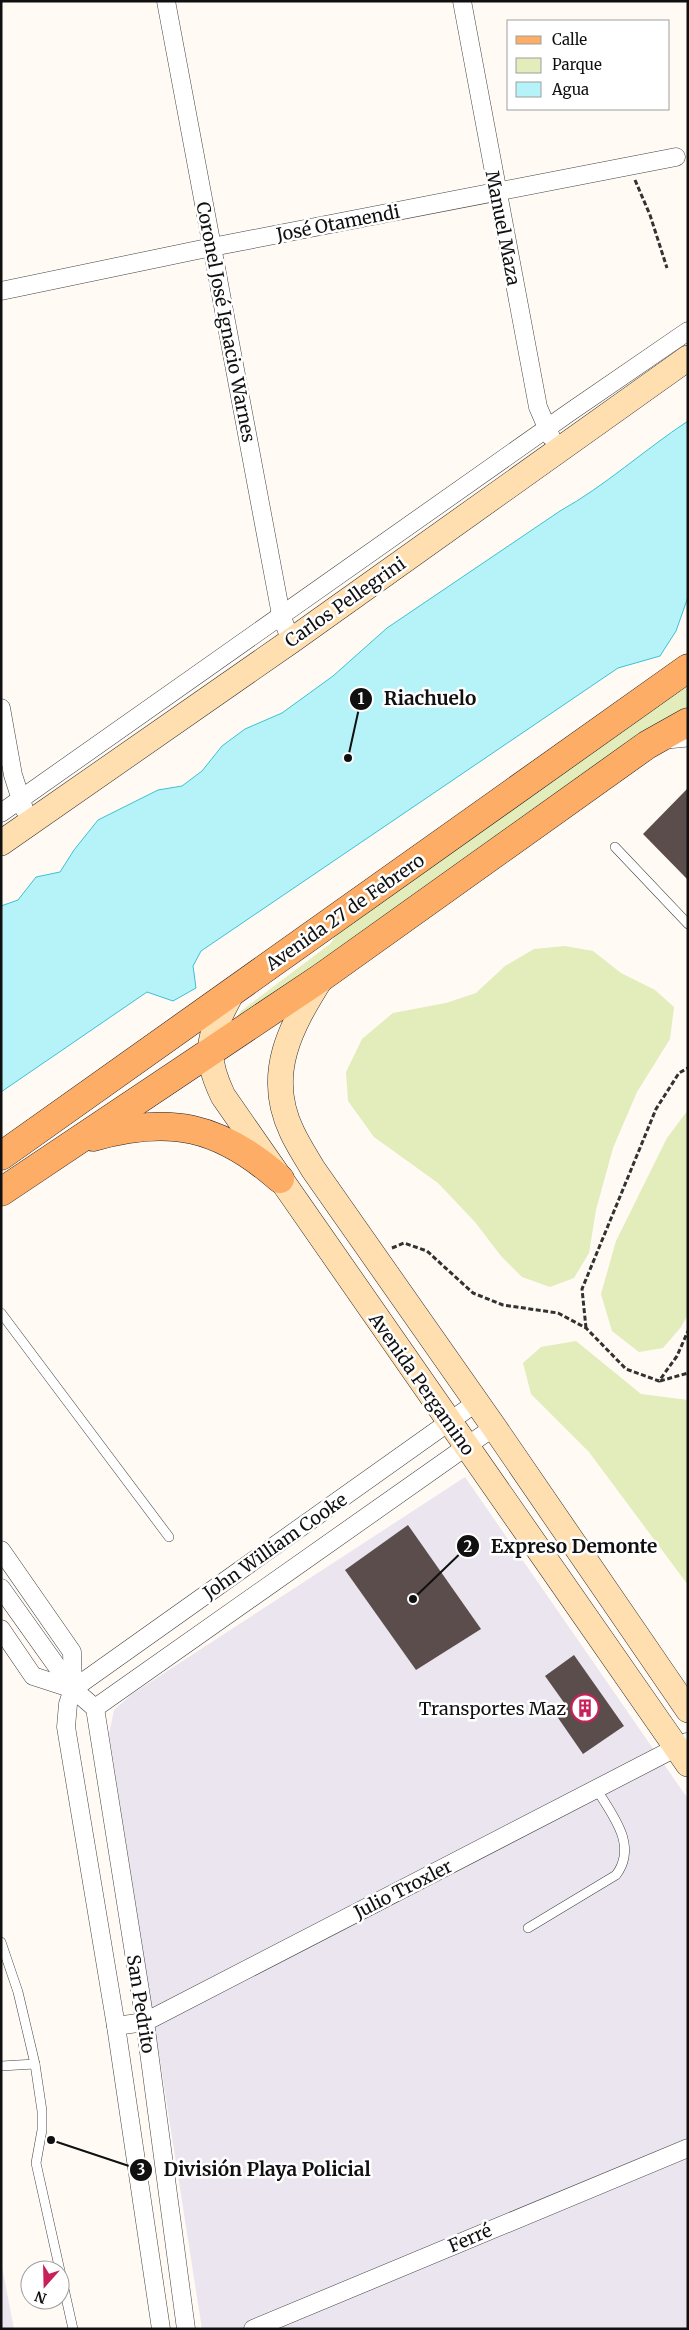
<svg xmlns="http://www.w3.org/2000/svg" width="689" height="2330" font-family="Merriweather,serif">
<rect width="100%" height="100%" fill="#fffaf4"/>
<g fill="#ebe5ef">
<polygon points="465,1477 688,1799 688,2329 202,2329 109,1734 114,1710 132,1694"/>
<polygon points="1,2262 14,2329 1,2329"/>
</g>
<g fill="#e3ecbb">
<polygon points="688,686 688,714 229,1029 241,1011 330,944 343,926"/>
<polygon points="565,946 593,951 621,973 655,990 674,1007 670,1039 637,1092 613,1148 596,1210 589,1253 574,1278 550,1287 522,1277 501,1256 475,1222 438,1183 374,1137 348,1101 346,1072 362,1039 393,1013 446,1003 476,993 505,966 534,949"/>
<polygon points="688,1110 688,1314 681,1327 663,1348 639,1352 612,1331 601,1294 616,1241 667,1138"/>
<polygon points="576,1341 641,1394 688,1400 688,1585 589,1452 531,1394 523,1363 541,1347"/>
</g>
<path fill="#b6f3f9" stroke="#3ac2d3" d="M688 421V597L676 631 660 656 618 668 201 951 193 966 196 988 173 1001 147 992 1 1092V906L18 900 36 877 60 872 74 850 98 820 158 790 182 786 202 771 222 746 245 729 282 713 333 676 387 628 560 511C605 486 644 450 688 421Z"/>
<g fill="#5a4d4c">
<polygon points="688,788 688,880 643,834"/>
<polygon points="408,1525 481,1629 416,1670 345,1570"/>
<polygon points="574,1655 624,1726 583,1754 554,1712 565,1704 545,1676"/>
</g>
<g fill="none" stroke-linecap="round" stroke-linejoin="round">
<g stroke="#434343" stroke-width="10">
<g id="service">
<polyline points="667,744 688,742"/>
<polyline points="615,847 688,924"/>
<polyline points="1,1313 169,1537"/>
<path d="M528 1928 616 1875C638 1846 613 1816 597 1790"/>
<polyline points="1,1942 18,1992 35,2064 42,2111 42,2130 36,2163 73,2329"/>
<polyline points="1,2066 35,2064"/>
</g>
</g>
<g stroke="#434343" stroke-width="19">
<g id="minor">
<polyline points="166,1 281,615 291,641"/>
<polyline points="462,1 538,407 551,437"/>
<polyline points="1,291 212,247 676,157"/>
<polyline points="1,708 13,775 24,809"/>
<polyline points="1,813 570,412 688,331"/>
<polyline points="1,1550 72,1652 73,1689 68,1704 66,1727 116,2026 161,2329"/>
<polyline points="1,1588 73,1689 95,1708 145,2022 186,2329"/>
<polyline points="1,1629 33,1676 73,1689"/>
<polyline points="73,1689 477,1402"/>
<polyline points="95,1708 494,1427"/>
<polyline points="116,2026 145,2022 687,1742"/>
<polyline points="253,2329 688,2148"/>
</g>
</g>
<g stroke="#323232" stroke-width="26">
<g id="secondary">
<polyline points="1,843 291,641 688,358"/>
<path d="M322 977C291 1026 264 1074 292 1132 298 1145 306 1157 313 1169L494 1427 688 1710"/>
<path d="M233 991C210 1034 201 1050 223 1096L688 1764"/>
</g>
</g>
<g stroke="#212121" stroke-width="29">
<g id="primary">
<path d="M93 1137C170 1115 220 1126 280 1179"/>
<polyline points="1,1156 688,668"/>
<polyline points="1,1192 322,977 647,745 688,722"/>
</g>
</g>
<g stroke="#323232" stroke-width="3" stroke-dasharray="5 2.5" stroke-linecap="butt">
<polyline points="635,180 650,215 667,268"/>
<polyline points="392,1248 404,1243 427,1251 473,1293 503,1305 558,1313 586,1328 626,1369 659,1381 677,1356 688,1331"/>
<polyline points="586,1328 582,1289 656,1109 679,1073 688,1068"/>
<polyline points="660,1381 688,1373"/>
</g>
<use href="#service" stroke="#fff" stroke-width="9"/>
<use href="#minor" stroke="#fff" stroke-width="18"/>
<use href="#secondary" stroke="#ffdfaf" stroke-width="25"/>
<use href="#primary" stroke="#fdad66" stroke-width="28"/>
</g>
<defs>
<g id="building-ring" transform="scale(1.4375)"><circle r="9.5" fill="#fff" stroke="#c82159" stroke-width="1.5"/><path d="M-4-6H4V6H1V3H-1V6H-4ZM-2.5-4.3h1.7v1.8h-1.7ZM.8-4.3h1.7v1.8H.8ZM-2.5-1h1.7V.8h-1.7ZM.8-1h1.7V.8H.8Z" fill="#c82159"/></g>
</defs>
<g fill-rule="evenodd">
<use href="#building-ring" x="585" y="1708"/>
</g>
<g text-anchor="middle" dominant-baseline="central" stroke-width="5" stroke-linejoin="round" paint-order="stroke">
<g font-size="18" fill="#101010" stroke="#fff">
<text transform="translate(338 223) rotate(-11)">José Otamendi</text>
<text transform="translate(503 228) rotate(79)">Manuel Maza</text>
<text transform="translate(226 322) rotate(79)">Coronel José Ignacio Warnes</text>
<text transform="translate(345 602) rotate(-35)">Carlos Pellegrini</text>
<text transform="translate(345 912) rotate(-35)">Avenida 27 de Febrero</text>
<text transform="translate(422 1384) rotate(55)">Avenida Pergamino</text>
<text transform="translate(275 1546) rotate(-35)">John William Cooke</text>
<text transform="translate(403 1889) rotate(-27)">Julio Troxler</text>
<text transform="translate(141 2004) rotate(81)">San Pedrito</text>
<text transform="translate(470 2238) rotate(-23)">Ferré</text>
</g>
<g font-size="18" fill="#101010" stroke="#fff" text-anchor="end">
<text x="566" y="1708">Transportes Maz</text>
</g>
</g>
<path fill="none" stroke="#101010" stroke-width="2" d="M348 758L361 699M413 1599L468 1546M51 2140L141 2170"/>
<g fill="#101010" stroke="#fff" stroke-width="2">
<circle cx="348" cy="758" r="5"/>
<circle cx="413" cy="1599" r="5"/>
<circle cx="51" cy="2140" r="5"/>
<circle cx="361" cy="699" r="12"/>
<circle cx="468" cy="1546" r="12"/>
<circle cx="141" cy="2170" r="12"/>
</g>
<g font-size="15" text-anchor="middle" font-weight="bold" fill="#fff">
<text x="361" y="704">1</text>
<text x="468" y="1552">2</text>
<text x="141" y="2175">3</text>
</g>
<g font-size="19" text-anchor="middle" font-weight="bold" fill="#101010" stroke="#fff" stroke-width="5" stroke-linejoin="round" paint-order="stroke">
<text x="430" y="705">Riachuelo</text>
<text x="574" y="1553">Expreso Demonte</text>
<text x="267" y="2176">División Playa Policial</text>
</g>
<rect width="689" height="2330" fill="none" stroke="#101010" stroke-width="5"/>
<rect x="507" y="20" width="162" height="90" fill="#ffffff" stroke="#9f9f9f"/>
<rect x="516" y="36" width="25" height="8" fill="#fdad66" stroke="#9f9f9f"/>
<text x="552" y="45" font-size="15" fill="#101010">Calle</text>
<rect x="516" y="58" width="25" height="15" fill="#e3ecbb" stroke="#9f9f9f"/>
<text x="552" y="70" font-size="15" fill="#101010">Parque</text>
<rect x="516" y="82" width="25" height="15" fill="#b6f3f9" stroke="#9f9f9f"/>
<text x="552" y="95" font-size="15" fill="#101010">Agua</text>
<g transform="translate(45 2285) rotate(200)"><circle r="24" fill="#ffffff" stroke="#9f9f9f"/>
<path d="M0-4L9 19L0 12L-9 19Z" fill="#c82159"/>
<text y="-8" font-size="14" font-weight="bold" text-anchor="middle" fill="#101010">N</text>
</g>
</svg>
